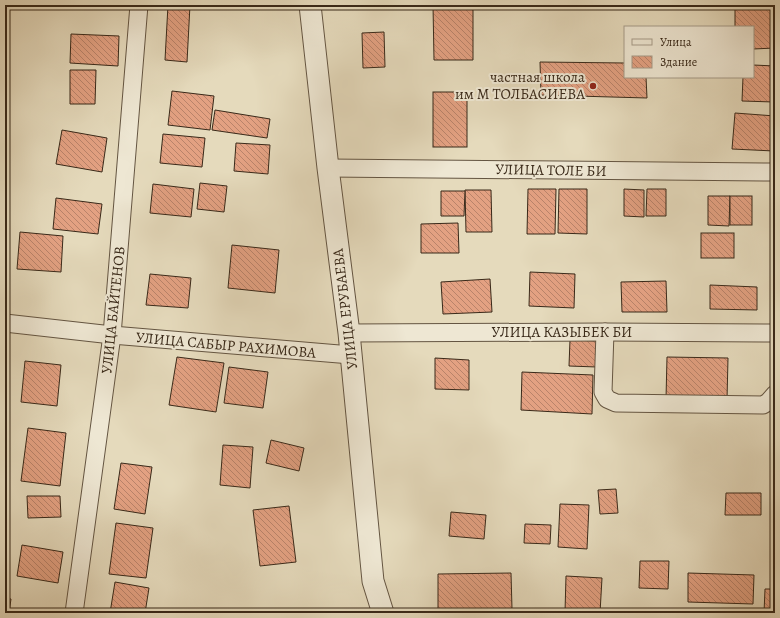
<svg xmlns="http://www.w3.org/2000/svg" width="780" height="618" font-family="Alegreya,serif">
<defs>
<pattern id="building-back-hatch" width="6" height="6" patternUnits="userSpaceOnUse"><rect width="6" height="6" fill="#e3a182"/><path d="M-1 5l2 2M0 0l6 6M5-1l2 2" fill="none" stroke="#b9836a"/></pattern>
</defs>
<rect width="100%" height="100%" fill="#e5dabc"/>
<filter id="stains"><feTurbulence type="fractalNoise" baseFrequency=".005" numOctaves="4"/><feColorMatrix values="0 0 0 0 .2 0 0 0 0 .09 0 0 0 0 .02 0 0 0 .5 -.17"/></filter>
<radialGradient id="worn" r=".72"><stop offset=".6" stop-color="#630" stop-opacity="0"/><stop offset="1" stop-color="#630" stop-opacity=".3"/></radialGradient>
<g fill="url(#building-back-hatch)" stroke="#392919">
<polygon points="168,5 190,5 187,62 165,60"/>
<polygon points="433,5 473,5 473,60 434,60"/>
<polygon points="775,6 775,48 753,49 753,27 735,27 735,8"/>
<polygon points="384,32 385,67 363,68 362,33"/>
<polygon points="71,34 119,36 118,66 70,63"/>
<polygon points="540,62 625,63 625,77 646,77 647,98 541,95"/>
<polygon points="753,65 775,66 774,102 742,101 743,77 753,77"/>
<polygon points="70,70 96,70 95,104 70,104"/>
<polygon points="172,91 214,96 210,130 168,125"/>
<rect x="433" y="92" width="34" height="55"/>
<polygon points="215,110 270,119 267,138 212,130"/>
<polygon points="735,113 775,116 774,151 732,149"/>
<polygon points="62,130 107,138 102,172 56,164"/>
<polygon points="163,134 205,138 202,167 160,163"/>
<polygon points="236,143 270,145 268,174 234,171"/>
<polygon points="200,183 227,186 224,212 197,209"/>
<polygon points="153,184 194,189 191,217 150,213"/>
<polygon points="528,189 556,189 555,234 527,234"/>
<polygon points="559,189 587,189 587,234 558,233"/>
<polygon points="624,189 644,190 644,217 624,216"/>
<polygon points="647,189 666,189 666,216 646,216"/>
<polygon points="465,190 491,190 492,232 466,232"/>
<polygon points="441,191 465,191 464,216 441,216"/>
<polygon points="708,196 730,196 729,226 708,225"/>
<rect x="730" y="196" width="22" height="29"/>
<polygon points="56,198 102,204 98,234 53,229"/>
<polygon points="458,223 459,253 421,253 421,224"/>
<polygon points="20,232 63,236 61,272 17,269"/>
<rect x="701" y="233" width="33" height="25"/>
<polygon points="232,245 279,250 275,293 228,288"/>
<polygon points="530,272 575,274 574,308 529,306"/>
<polygon points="150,274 191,278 188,308 146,305"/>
<polygon points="490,279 492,312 443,314 441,282"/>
<polygon points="666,281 667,312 622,312 621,282"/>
<polygon points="710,285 757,287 757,310 710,309"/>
<polygon points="570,340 598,341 597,367 569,366"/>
<polygon points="177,357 224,363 216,412 169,405"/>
<polygon points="667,357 728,358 727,400 666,399"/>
<polygon points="435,358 469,360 469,390 435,389"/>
<polygon points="25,361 61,365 57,406 21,402"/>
<polygon points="229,367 268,372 263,408 224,403"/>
<polygon points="522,372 593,375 592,414 521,410"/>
<polygon points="28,428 66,433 60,486 21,481"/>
<polygon points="271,440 304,448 299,471 266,463"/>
<polygon points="223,445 253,447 250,488 220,485"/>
<polygon points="121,463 152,467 145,514 114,509"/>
<polygon points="616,489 618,513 600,514 598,490"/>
<polygon points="726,493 761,493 761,515 725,515"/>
<polygon points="27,496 60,496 61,517 28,518"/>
<polygon points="560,504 589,505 587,549 558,547"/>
<polygon points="289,506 296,562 260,566 253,510"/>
<polygon points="451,512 486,515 484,539 449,536"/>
<polygon points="116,523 153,528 146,578 109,574"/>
<polygon points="525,524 551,525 550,544 524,543"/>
<polygon points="22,545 63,552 58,583 17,576"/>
<polygon points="640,561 669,561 668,589 639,588"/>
<polygon points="511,573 512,609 438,610 438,574"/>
<polygon points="688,573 754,575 753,604 688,602"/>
<polygon points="566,576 602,578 600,613 565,612"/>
<polygon points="115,582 149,588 145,613 110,613"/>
<polygon points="765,589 775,589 775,613 764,613"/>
<polygon points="5,598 11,599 9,613 5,613"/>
<polygon points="267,609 299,611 299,613 266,613"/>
</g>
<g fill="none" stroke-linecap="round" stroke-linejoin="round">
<g stroke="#645542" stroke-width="19">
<g id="minor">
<polyline points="328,168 775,172"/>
<polyline points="5,323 112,335 351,355"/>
<polyline points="605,332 603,392 607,399 616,403 763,405 768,402 775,394"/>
<polyline points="349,333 605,332 775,333"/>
<polyline points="74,613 112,335 139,5"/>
</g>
</g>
<g stroke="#645542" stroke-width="23">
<polyline id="tertiary" points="310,5 328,168 349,333 373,581 383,613"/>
</g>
<use href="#minor" stroke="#eee7d3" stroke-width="17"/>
<use href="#tertiary" stroke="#eee7d3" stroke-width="21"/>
</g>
<circle fill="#8f2418" stroke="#eee7d3" stroke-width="1.5" cx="593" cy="86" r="4"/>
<g text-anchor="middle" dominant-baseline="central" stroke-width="4" stroke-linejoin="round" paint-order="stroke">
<g font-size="15" fill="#392919" stroke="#eee7d3" text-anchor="end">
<text x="585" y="77">частная школа<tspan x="585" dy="17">им М ТОЛБАСИЕВА</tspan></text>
</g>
<g font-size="15" fill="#392919" stroke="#eee7d3">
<text transform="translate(551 170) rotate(1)">УЛИЦА ТОЛЕ БИ</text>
<text transform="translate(345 309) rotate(-97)">УЛИЦА ЕРУБАЕВА</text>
<text transform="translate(113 310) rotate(-84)">УЛИЦА БАЙТЕНОВ</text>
<text x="562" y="332">УЛИЦА КАЗЫБЕК БИ</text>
<text transform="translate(226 345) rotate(5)">УЛИЦА САБЫР РАХИМОВА</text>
</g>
</g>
<rect width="780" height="618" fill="none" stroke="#e5dabc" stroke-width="20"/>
<rect x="6" y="6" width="768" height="606" fill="none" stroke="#392919" stroke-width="2"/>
<rect x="10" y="10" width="760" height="598" fill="none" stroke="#392919"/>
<rect x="624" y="26" width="130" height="52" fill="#eee7d3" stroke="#a69b89"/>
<rect x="632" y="39" width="20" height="6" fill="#eee7d3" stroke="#a69b89"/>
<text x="660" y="46" font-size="12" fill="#392919">Улица</text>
<rect x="632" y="56" width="20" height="12" fill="url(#building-back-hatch)" stroke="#a69b89"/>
<text x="660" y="66" font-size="12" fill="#392919">Здание</text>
<rect width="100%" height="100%" filter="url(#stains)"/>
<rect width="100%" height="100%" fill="url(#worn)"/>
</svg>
